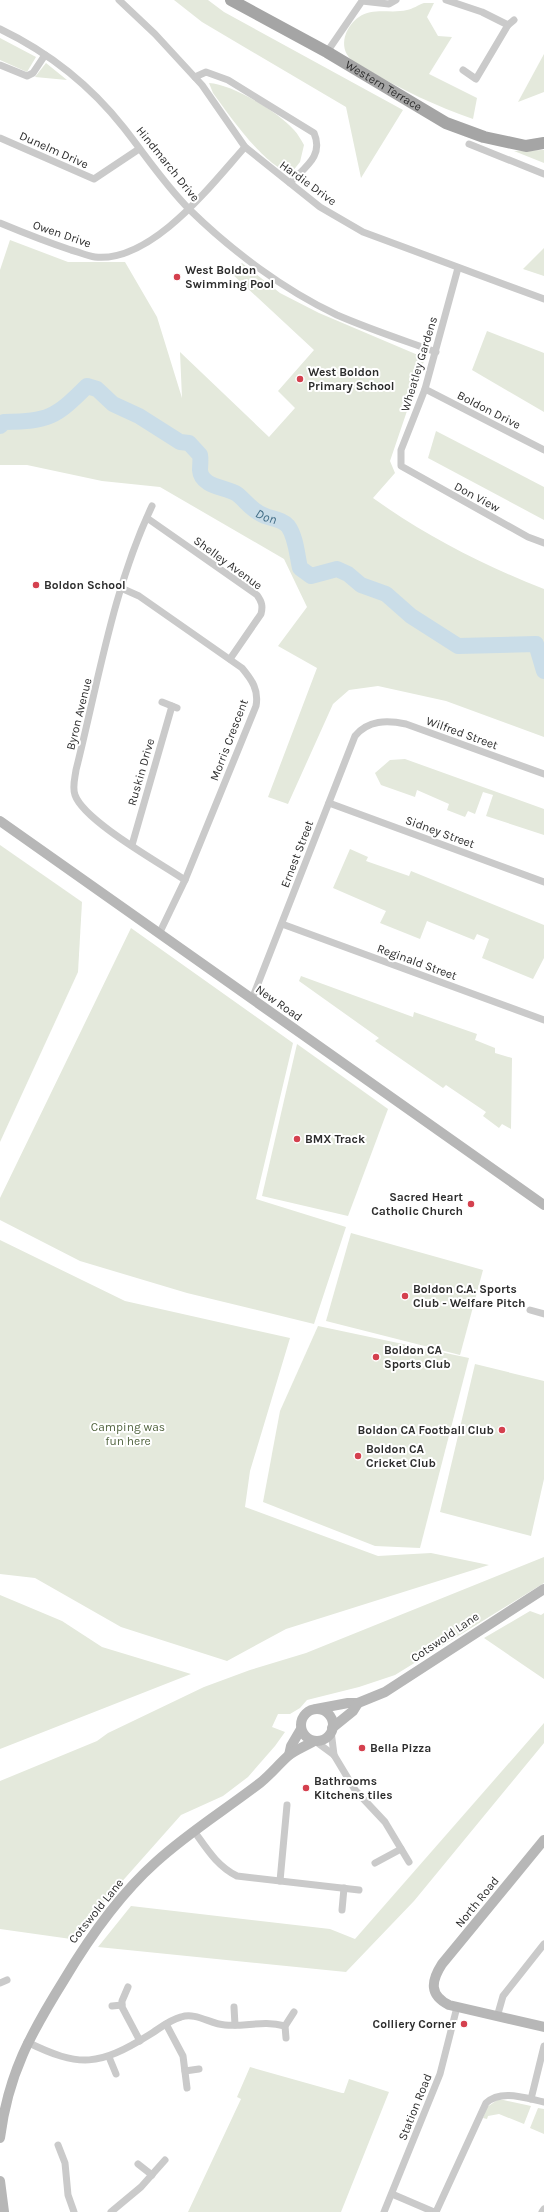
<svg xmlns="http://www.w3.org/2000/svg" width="544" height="2212" font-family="Karla,sans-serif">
<rect width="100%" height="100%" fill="#fff"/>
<g fill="#e4e9dc">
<polygon points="174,0 208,0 224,12 403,110 361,178 346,107 202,22"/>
<path d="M424 3H434L427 17 438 36 452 37 429 74 477 98 473 119C436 106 402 90 368 70 362 66 352 62 348 56 339 43 347 25 359 17 373 7 391 14 407 10 413 9 418 5 424 3Z"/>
<polygon points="0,38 36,57 27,72 0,60"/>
<polygon points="544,54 544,92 518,102"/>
<polygon points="46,63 67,80 35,77"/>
<path d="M209 83C232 84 278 112 294 130 298 134 301 140 304 145L300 162 292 172C268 172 227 112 213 93Z"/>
<polygon points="544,150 544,163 514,151"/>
<path d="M10 240 68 262H125L157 317 182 398 180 352 269 437 295 408 278 391 314 350 231 273 242 263 280 293 319 313 425 358 390 461 395 473 373 498C426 536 483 565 544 589V737L446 701 378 686 349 690 333 704 288 804 268 797 317 668 278 646 307 607 284 559 160 487 102 481 27 465H0V270Z"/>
<polygon points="544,248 544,276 523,269"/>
<polygon points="487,331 544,353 544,412 472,370"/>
<polygon points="436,431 544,487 544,520 428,458"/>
<polygon points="405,759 544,809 544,835 486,816 493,795 483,792 475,814 468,811 465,817 447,810 449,804 417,790 415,797 381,785 375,773 390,760"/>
<polygon points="0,845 82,902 78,972 0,1142"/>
<polygon points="350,849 368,857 366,861 409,876 411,871 544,925 544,958 533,979 482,958 489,939 477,934 474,940 427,921 420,939 380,923 386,911 333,888"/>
<polygon points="131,928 293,1043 256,1199 346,1227 314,1324 187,1293 80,1261 0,1220 0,1198"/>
<polygon points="301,976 413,1017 414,1012 477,1034 475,1040 495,1048 495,1053 512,1058 511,1129 502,1124 499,1128 483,1116 486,1112 446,1085 443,1088 375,1041 379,1038 299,981"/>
<polygon points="297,1044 388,1109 348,1216 262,1196"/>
<polygon points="351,1233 483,1270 460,1355 326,1321"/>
<polygon points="0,1240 125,1301 290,1338 250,1471 245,1507 378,1556 431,1553 489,1565 286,1629 227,1661 121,1627 35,1578 0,1574"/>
<polygon points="318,1326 469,1358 420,1548 375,1546 263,1502 280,1411"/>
<polygon points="475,1364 544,1381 544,1479 531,1536 440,1512"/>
<polygon points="544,1557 544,1583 395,1675 359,1687 307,1700 300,1708 290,1714 278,1714 272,1727 285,1732 275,1746 248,1777 223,1796 181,1815 71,1939 0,1929 0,1781 97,1741 108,1733 204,1687 250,1670 306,1653"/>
<polygon points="0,1595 62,1621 102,1647 191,1674 0,1749"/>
<polygon points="530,1611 541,1615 544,1613 544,1679 484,1638"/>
<polygon points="544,1723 544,1743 414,1901 346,1972 98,1947 131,1906 330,1929 355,1939"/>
<polygon points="250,2067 342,2093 344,2093 349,2079 389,2092 341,2212 188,2212 241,2099 237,2097"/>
<polygon points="499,2099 531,2106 524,2124 499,2114 488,2116 487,2119 483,2118 487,2107"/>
<polygon points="538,2108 544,2109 544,2134 530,2128"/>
</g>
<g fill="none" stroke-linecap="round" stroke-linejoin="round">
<path stroke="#cadde8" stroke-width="16" id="s1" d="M0 426 4 422C49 421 55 418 87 386L97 389 113 404 139 416 180 442 189 443 200 455C201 460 200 465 200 470 201 487 226 487 237 494 246 501 251 510 263 515 271 519 282 519 288 526 296 537 297 555 300 568L311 576 337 569 348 574 361 585 386 594 411 616 458 646 536 644 544 671"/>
<g stroke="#cacaca" stroke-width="7">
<polyline points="119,0 155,34 202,85 245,147 320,207 363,232 544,299"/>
<polyline points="446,0 482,12 508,25 476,79 463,70"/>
<polyline points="508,25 514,20"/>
<path d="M0 29C48 52 91 86 124 128 146 156 165 185 190 210 232 251 284 290 337 315 369 329 403 340 436 352"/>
<polyline points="327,52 362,1 389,4 396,0"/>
<polyline points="0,65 27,76 33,73 45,55"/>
<path d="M195 77 206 72 228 80 314 133C324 156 305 167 290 183"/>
<polyline points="0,138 94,179 139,149"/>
<polyline points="469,144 544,174"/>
<path d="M0 223C24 233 47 242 71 250 79 252 87 256 95 257 152 263 211 185 245 147"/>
<polyline points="458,268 425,389 401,450 401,466 528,537 544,543"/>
<polyline points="425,389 544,450"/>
<path d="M152 506C113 588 98 683 76 770 75 778 72 787 75 795 84 821 160 863 185 880"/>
<path d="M147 518 257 595C262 602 263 606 261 614L230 659"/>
<path d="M121 588 139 596 242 668C252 680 259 690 256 706L185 880 159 934"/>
<polyline points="162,702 177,708"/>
<polyline points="329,803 544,882"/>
<polyline points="132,845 172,706"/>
<polyline points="282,924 544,1020"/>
<path d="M252 999 355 736C368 720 387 720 406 724L544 774"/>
<polyline points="530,1310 544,1314"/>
<polyline points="331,1731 334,1755"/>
<polyline points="315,1741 334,1755 355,1790 385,1822 409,1862"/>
<path d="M194 1831C207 1849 217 1866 237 1876L359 1890"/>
<polyline points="375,1863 401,1849"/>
<polyline points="280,1881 287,1805"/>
<polyline points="342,1910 344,1888"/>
<polyline points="0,1983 7,1980"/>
<polyline points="128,1987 122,2001 122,2007 140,2041"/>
<polyline points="112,2006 122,2005"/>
<polyline points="234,2007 235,2025"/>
<polyline points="497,2017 503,1996 544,1944"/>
<polyline points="166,2024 183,2056 187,2088"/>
<polyline points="286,2038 285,2026 294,2012"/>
<path d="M27 2042C80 2068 99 2066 149 2035 159 2029 169 2020 181 2017 196 2012 210 2024 225 2025 246 2027 263 2020 285 2026"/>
<polyline points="109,2057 116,2074"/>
<polyline points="185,2071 199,2069"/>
<polyline points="531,2099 544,2046"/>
<polyline points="58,2145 65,2163 68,2195 74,2212"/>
<polyline points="138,2164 152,2175"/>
<polyline points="392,2194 434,2212"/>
<polyline points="111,2212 141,2187 165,2160"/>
<polyline points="384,2212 440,2074 457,2007"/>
<path d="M436 2212 486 2103C501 2089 525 2098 544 2102"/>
<polyline points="542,2212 544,2209"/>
</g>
<g stroke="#b7b7b7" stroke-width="10">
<polyline points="0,821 544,1205"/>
<polyline points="316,1709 348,1703 358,1703 385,1692 544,1589"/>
<circle cx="317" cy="1725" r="16"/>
<polyline points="332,1728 353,1711 358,1703"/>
<polyline points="289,1755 291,1746 301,1729"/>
<path d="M544 1840 442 1964C431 1981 429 1995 449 2005L544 2027"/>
<path d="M0 2138C8 2074 31 2033 64 1980 89 1938 119 1895 156 1862 189 1832 225 1810 260 1783 270 1775 278 1765 288 1756 295 1750 306 1746 314 1741"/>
<polyline points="0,2181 4,2212"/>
</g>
<path stroke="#a5a5a5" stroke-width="12" id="s2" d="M231 0 327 52 446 123 484 137 526 146 544 143"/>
</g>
<g fill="#d4404e" stroke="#fff" stroke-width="1.5">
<circle cx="177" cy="277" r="4"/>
<circle cx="300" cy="379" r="4"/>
<circle cx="36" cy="585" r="4"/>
<circle cx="297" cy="1139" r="4"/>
<circle cx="471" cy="1204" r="4"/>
<circle cx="405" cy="1296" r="4"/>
<circle cx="376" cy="1357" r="4"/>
<circle cx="502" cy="1430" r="4"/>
<circle cx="358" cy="1456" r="4"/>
<circle cx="362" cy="1748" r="4"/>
<circle cx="306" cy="1788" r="4"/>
<circle cx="464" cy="2024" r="4"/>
</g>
<g text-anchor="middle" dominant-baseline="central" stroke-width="4" stroke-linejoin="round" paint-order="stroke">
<g font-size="12" fill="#2d2d2d" stroke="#fff">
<text stroke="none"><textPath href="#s2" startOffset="175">Western Terrace</textPath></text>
<text transform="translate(54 150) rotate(24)">Dunelm Drive</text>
<text transform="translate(168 164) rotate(51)">Hindmarch Drive</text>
<text transform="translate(308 183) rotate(36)">Hardie Drive</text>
<text transform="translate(62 234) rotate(19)">Owen Drive</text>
<text transform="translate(419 364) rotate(-73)">Wheatley Gardens</text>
<text transform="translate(489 410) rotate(27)">Boldon Drive</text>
<text transform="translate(477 497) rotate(28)">Don View</text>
<text transform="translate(228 563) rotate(36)">Shelley Avenue</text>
<text transform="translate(79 714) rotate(-76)">Byron Avenue</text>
<text transform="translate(462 733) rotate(20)">Wilfred Street</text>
<text transform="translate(229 740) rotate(-69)">Morris Crescent</text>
<text transform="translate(141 772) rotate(-74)">Ruskin Drive</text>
<text transform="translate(440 832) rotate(20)">Sidney Street</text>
<text transform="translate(297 854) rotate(-69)">Ernest Street</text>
<text transform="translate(417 962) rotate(20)">Reginald Street</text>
<text transform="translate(279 1003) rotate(35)">New Road</text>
<text transform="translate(445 1637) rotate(-34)">Cotswold Lane</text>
<text transform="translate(477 1902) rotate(-51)">North Road</text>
<text transform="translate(96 1911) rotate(-51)">Cotswold Lane</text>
<text transform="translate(415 2107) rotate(-68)">Station Road</text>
</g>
<g font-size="12" font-weight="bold" fill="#2d2d2d" stroke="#fff" text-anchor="start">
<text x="185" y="270">West Boldon<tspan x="185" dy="14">Swimming Pool</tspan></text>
<text x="308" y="372">West Boldon<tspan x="308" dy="14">Primary School</tspan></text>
<text x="44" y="585">Boldon School</text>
<text x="305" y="1139">BMX Track</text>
<text x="463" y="1197" text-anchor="end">Sacred Heart<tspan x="463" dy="14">Catholic Church</tspan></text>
<text x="413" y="1289">Boldon C.A. Sports<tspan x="413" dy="14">Club - Welfare Pitch</tspan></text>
<text x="384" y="1350">Boldon CA<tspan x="384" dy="14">Sports Club</tspan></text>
<text x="494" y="1430" text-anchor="end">Boldon CA Football Club</text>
<text x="366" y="1449">Boldon CA<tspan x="366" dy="14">Cricket Club</tspan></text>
<text x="370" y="1748">Bella Pizza</text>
<text x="314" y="1781">Bathrooms<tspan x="314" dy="14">Kitchens tiles</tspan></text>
<text x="456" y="2024" text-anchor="end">Colliery Corner</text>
</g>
<g font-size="12" fill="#51643f" stroke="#fff">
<text x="128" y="1427">Camping was<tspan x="128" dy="14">fun here</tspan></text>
</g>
<g font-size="13" font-style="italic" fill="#436e87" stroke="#fff">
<text stroke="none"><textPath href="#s1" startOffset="334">Don</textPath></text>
</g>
</g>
</svg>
